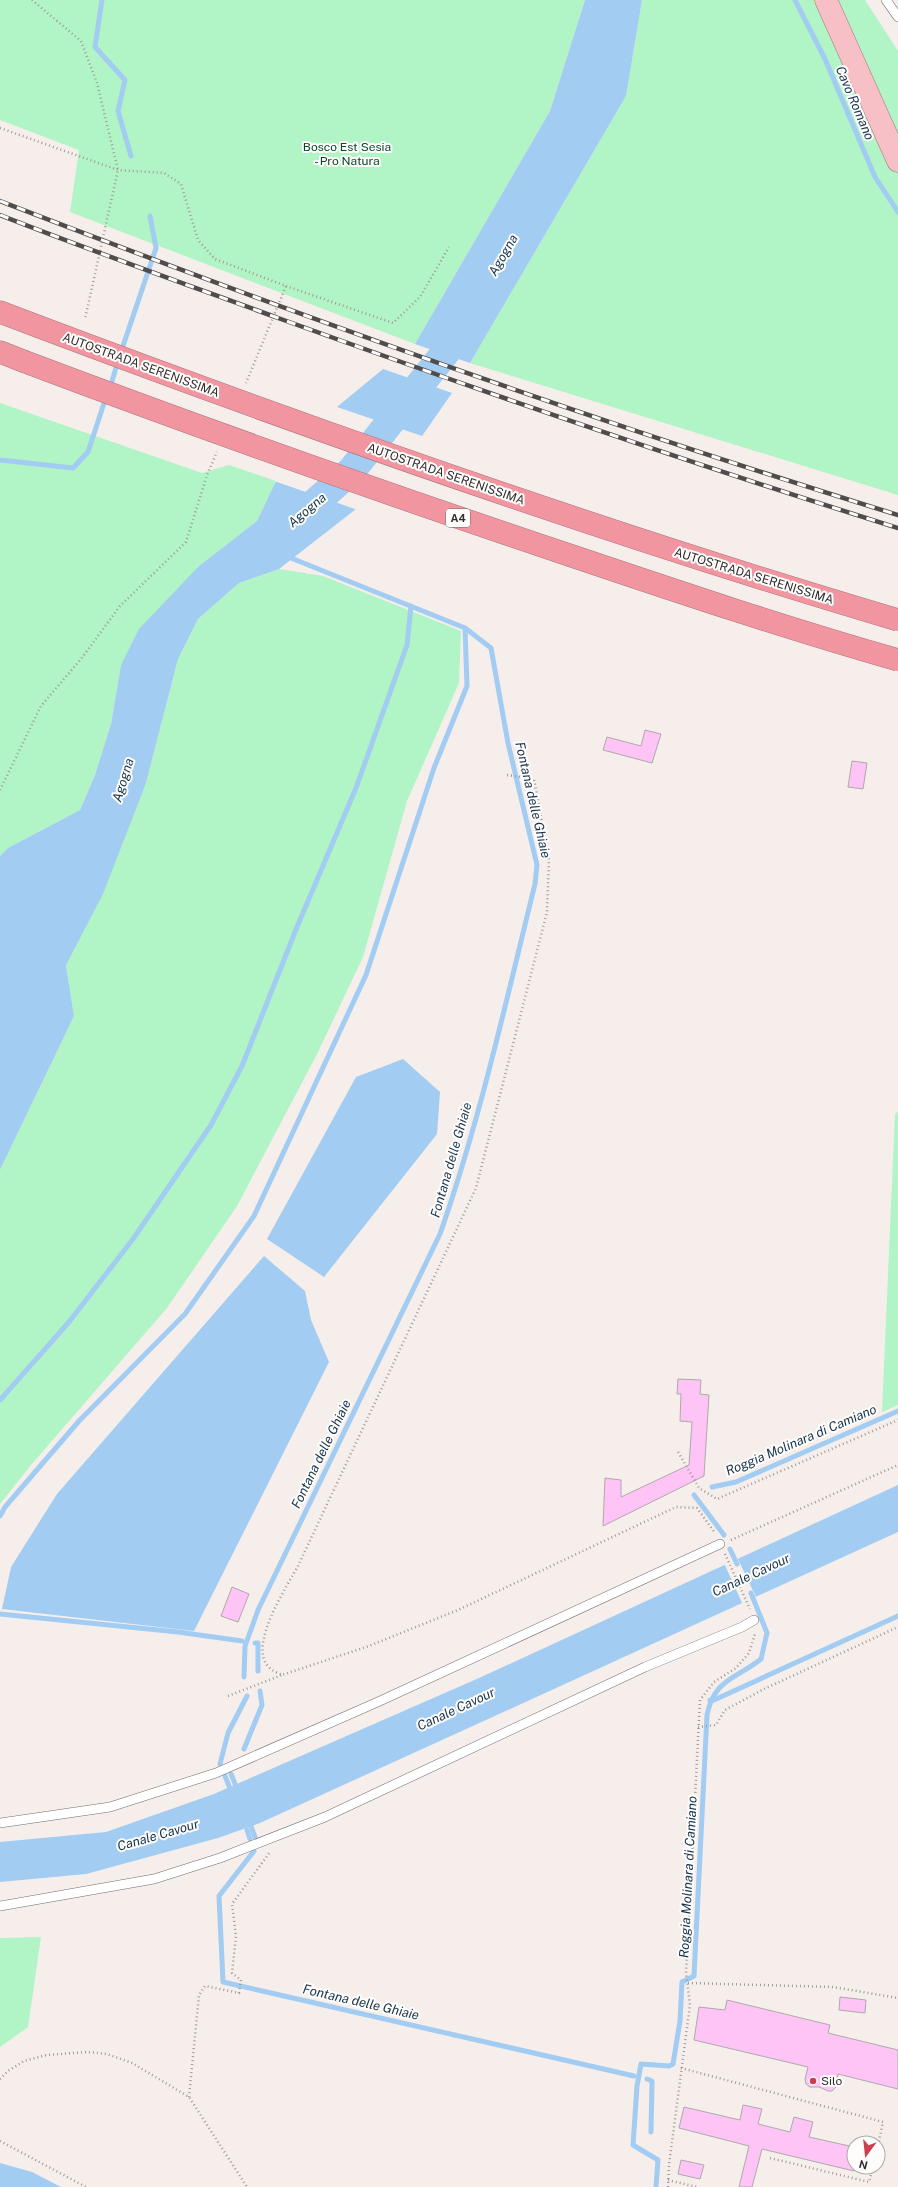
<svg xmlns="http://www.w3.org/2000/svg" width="898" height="2187" font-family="'Public Sans',sans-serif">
<rect width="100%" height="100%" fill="#f5eeeb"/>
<g fill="#b1f4c5">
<polygon points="0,0 585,0 550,111 415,344 70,212 79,150 0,120"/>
<polygon points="642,0 865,0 898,51 898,495 470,363 626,96"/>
<polygon points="0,403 202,473 229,465 276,481 257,521 199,566 121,665 111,724 95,775 80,810 8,848 0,856"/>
<polygon points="279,569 323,576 461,631 459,683 407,801 363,957 317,1054 237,1206 167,1308 31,1465 0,1504 0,1170 74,1016 66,965 146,783 178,659 198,619 239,583"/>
<polygon points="898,1112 898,1405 882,1412 895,1114"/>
<polygon points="41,1937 28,2027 0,2047 0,1938"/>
</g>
<g fill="#a2ccf2">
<polygon points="585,0 642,0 626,96 470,363 415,344 550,111"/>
<polygon points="383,369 452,393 422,436 337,407"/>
<polygon points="276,481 356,509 279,569 239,583 198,619 178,659 146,783 103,894 66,965 74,1016 0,1170 0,856 8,848 80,810 95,775 111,724 121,665 139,629 199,566 257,521"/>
<polygon points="403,1059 440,1092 437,1134 324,1277 267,1239 356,1077"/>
<polygon points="264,1256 305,1291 311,1320 329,1362 194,1631 2,1609 11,1567 57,1494"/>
<polygon points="898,1485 898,1532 260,1823 218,1838 86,1874 0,1882 0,1842 106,1832 214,1794 479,1678"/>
<polygon points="0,2163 32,2172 61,2187 0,2187"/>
</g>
<g fill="#f5eeeb">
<polygon points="335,407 424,437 422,438 336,409"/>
<polygon points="277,479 357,508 358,510 274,481"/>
<polygon points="737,1557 757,1599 743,1605 724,1563"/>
</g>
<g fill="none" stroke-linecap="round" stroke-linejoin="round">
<g stroke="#a2ccf2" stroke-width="5">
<polyline points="102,0 95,47 125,80 118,111 131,156"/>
<polyline points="795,0 825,59 875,177 898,212"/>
<polyline points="121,352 156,248 150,216"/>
<polyline points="110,388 118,361"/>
<polyline points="0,460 73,468 88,452 106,397"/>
<polyline points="0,1400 69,1322 133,1239 211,1125 242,1066 297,927 356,788 407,645 411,606"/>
<polyline points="712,1487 736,1482 898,1411"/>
<polyline points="694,1495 724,1535"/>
<polyline points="0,1516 5,1507 79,1421 185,1314 254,1216 366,975 434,768 467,686 465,628"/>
<polyline points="730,1549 737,1564"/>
<polyline points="0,1614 178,1632 242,1641"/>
<polyline points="255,1643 258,1643 258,1671"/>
<path d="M244 1677 245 1646 258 1610 440 1234C480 1120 506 1001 535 884L537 865 508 743 491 648 465 628 286 556"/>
<polyline points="710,1700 714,1700 898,1616"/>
<polyline points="244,1749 262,1705 260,1691"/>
<polyline points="220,1764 228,1733 247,1696"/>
<polyline points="231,1774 238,1791"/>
<polyline points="225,1776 229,1786"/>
<polyline points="249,1821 255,1837"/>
<polyline points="247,1830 250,1839"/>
<polyline points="254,1851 219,1896 223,1982 634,2076"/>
<polyline points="647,2079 652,2081 651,2132"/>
<path d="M656 2187 658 2160 633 2145 637 2086 641 2064 669 2066 673 2064 680 2021 682 1982 694 1976 707 1715C714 1679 736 1679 761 1659L767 1633 751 1593"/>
</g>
<polyline stroke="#a2ccf2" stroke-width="29" points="292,523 352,470 453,343 465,321"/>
</g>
<g fill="#fec4f5" stroke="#aea9ad">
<polygon points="645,730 661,734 652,763 603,750 607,737 641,746"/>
<polygon points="852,761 867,763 863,789 848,787"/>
<polygon points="678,1379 701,1380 700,1394 709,1395 704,1476 603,1526 605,1478 621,1480 621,1497 689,1465 692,1422 680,1421 681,1394 677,1394"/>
<polygon points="232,1587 249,1594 238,1622 221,1616"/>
<polygon points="840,1997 866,2000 865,2013 839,2010"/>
<polygon points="727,2000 830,2025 828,2033 898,2050 898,2089 838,2074 836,2087 832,2091 828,2091 819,2087 810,2087 806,2084 805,2079 808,2067 694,2040 699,2007 725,2010"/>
<polygon points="743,2105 762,2109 758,2124 790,2132 794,2117 813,2122 809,2137 854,2147 854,2171 762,2149 752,2187 739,2187 749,2146 679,2128 684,2107 740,2120"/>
<polygon points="681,2160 704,2165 700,2179 678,2174"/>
</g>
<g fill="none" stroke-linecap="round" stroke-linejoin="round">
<g stroke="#746e6c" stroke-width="10">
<g id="service">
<polyline points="886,0 898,17"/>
<polyline points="0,1823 110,1807 216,1773 380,1701 720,1544"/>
<polyline points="0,1906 154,1879 220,1858 325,1817 645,1667 742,1627 754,1620"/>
</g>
</g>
<g stroke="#ad7278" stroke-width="23">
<polyline id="primary" points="826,0 898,161"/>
</g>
<g stroke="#ad7278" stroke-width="23">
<g id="motorway">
<polyline points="0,312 37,326"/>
<polyline points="0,352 23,361"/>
</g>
</g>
<g stroke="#a09b99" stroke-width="2.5" stroke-dasharray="1 3" stroke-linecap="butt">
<polyline points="32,0 81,41 97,83 118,170 85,319"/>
<polyline points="0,128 118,170 164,173 181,184 198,240 215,259 286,286 246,383"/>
<polyline points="286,286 393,323 420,297 449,247"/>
<path d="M507 775 534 779 549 860 547 912 476 1188 298 1566C287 1586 247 1647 269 1667 272 1671 278 1673 282 1675L369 1646 458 1610 676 1507 697 1508 715 1533"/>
<polyline points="0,790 41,706 81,659 120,606 186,542 207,475 217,452"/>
<polyline points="678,1452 699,1488 717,1499 898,1420"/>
<polyline points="731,1540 898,1465"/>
<polyline points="725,1554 750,1609"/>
<polyline points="228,1696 282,1675"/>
<polyline points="698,1727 716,1725 725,1710 764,1689 898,1627"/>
<polyline points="688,1983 833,1987 898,1998"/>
<polyline points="681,2068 883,2122 878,2145"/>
<polyline points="0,2079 8,2071 24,2061 47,2055 87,2052 107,2054 132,2063 189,2097 247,2187"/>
<polyline points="189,2097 199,1995 205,1986 239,1993 241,1980 232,1973 236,1936 232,1904 270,1852"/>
<polyline points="0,2141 86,2187"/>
<polyline points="770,2158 869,2182 873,2167"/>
<polyline points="668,2180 697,2187"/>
<polyline points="668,2187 669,2165 690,2005 686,1973 700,1700 714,1682 736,1668 749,1653 755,1634"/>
</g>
<use href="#service" stroke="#fff" stroke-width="9"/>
<use href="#primary" stroke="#f7c0c7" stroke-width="22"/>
<use href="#motorway" stroke="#f196a1" stroke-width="22"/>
<g stroke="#4f4c4b" stroke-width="4.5">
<g id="rail">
<path d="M0 201C296 315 595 422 898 515"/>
<path d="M0 215C92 251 185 284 278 318 483 392 690 463 898 528"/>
</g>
</g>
<use href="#rail" stroke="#fefdfc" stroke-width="3" stroke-dasharray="9" stroke-linecap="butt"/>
<g stroke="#ad7278" stroke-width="23" stroke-linecap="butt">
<g id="motorway-bridge">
<path d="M37 326C321 433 607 534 898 620"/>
<path d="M23 361C206 430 390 495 575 557 682 593 789 629 898 660"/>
</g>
</g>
<use href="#motorway-bridge" stroke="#f196a1" stroke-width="22"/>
</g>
<circle fill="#ce3e4c" stroke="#fefdfc" stroke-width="1.5" cx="813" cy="2081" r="4"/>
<g text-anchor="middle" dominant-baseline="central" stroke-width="4" stroke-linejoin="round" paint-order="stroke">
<rect fill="#fefdfc" stroke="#6e6c6b" stroke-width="1" x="446" y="509" width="24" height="18" rx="3"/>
<g font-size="11" font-weight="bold" fill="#302e2d">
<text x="458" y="518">A4</text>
</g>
<g font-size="12" fill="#044825" stroke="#fefdfc">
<text x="347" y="147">Bosco Est Sesia<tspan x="347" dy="14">- Pro Natura</tspan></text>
</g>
<g font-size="12" fill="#302e2d" stroke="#fefdfc">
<text transform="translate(141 365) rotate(20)">AUTOSTRADA SERENISSIMA</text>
<text transform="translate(446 474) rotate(19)">AUTOSTRADA SERENISSIMA</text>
<text transform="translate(754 576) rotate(17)">AUTOSTRADA SERENISSIMA</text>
</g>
<g font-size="12" fill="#302e2d" stroke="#fefdfc" text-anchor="start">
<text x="821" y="2081">Silo</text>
</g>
<g font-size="13" font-style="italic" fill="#15334c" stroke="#fefdfc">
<text transform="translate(855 103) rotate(67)">Cavo Romano</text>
<text transform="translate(503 255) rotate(-60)">Agogna</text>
<text transform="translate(307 510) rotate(-40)">Agogna</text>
<text transform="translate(123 780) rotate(-73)">Agogna</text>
<text transform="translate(533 800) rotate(77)">Fontana delle Ghiaie</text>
<text transform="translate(451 1160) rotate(-74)">Fontana delle Ghiaie</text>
<text transform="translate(801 1440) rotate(-23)">Roggia Molinara di Camiano</text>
<text transform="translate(321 1454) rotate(-64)">Fontana delle Ghiaie</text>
<text transform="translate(751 1575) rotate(-25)">Canale Cavour</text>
<text transform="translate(456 1709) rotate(-25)">Canale Cavour</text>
<text transform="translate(158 1835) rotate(-16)">Canale Cavour</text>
<text transform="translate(688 1877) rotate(-87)">Roggia Molinara di Camiano</text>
<text transform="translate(361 2002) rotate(13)">Fontana delle Ghiaie</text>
</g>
</g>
<g transform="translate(866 2155) rotate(195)"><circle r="19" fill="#fefdfc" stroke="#acaaa9"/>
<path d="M0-3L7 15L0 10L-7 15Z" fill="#ce3e4c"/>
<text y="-6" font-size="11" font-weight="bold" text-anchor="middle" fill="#302e2d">N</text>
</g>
</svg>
